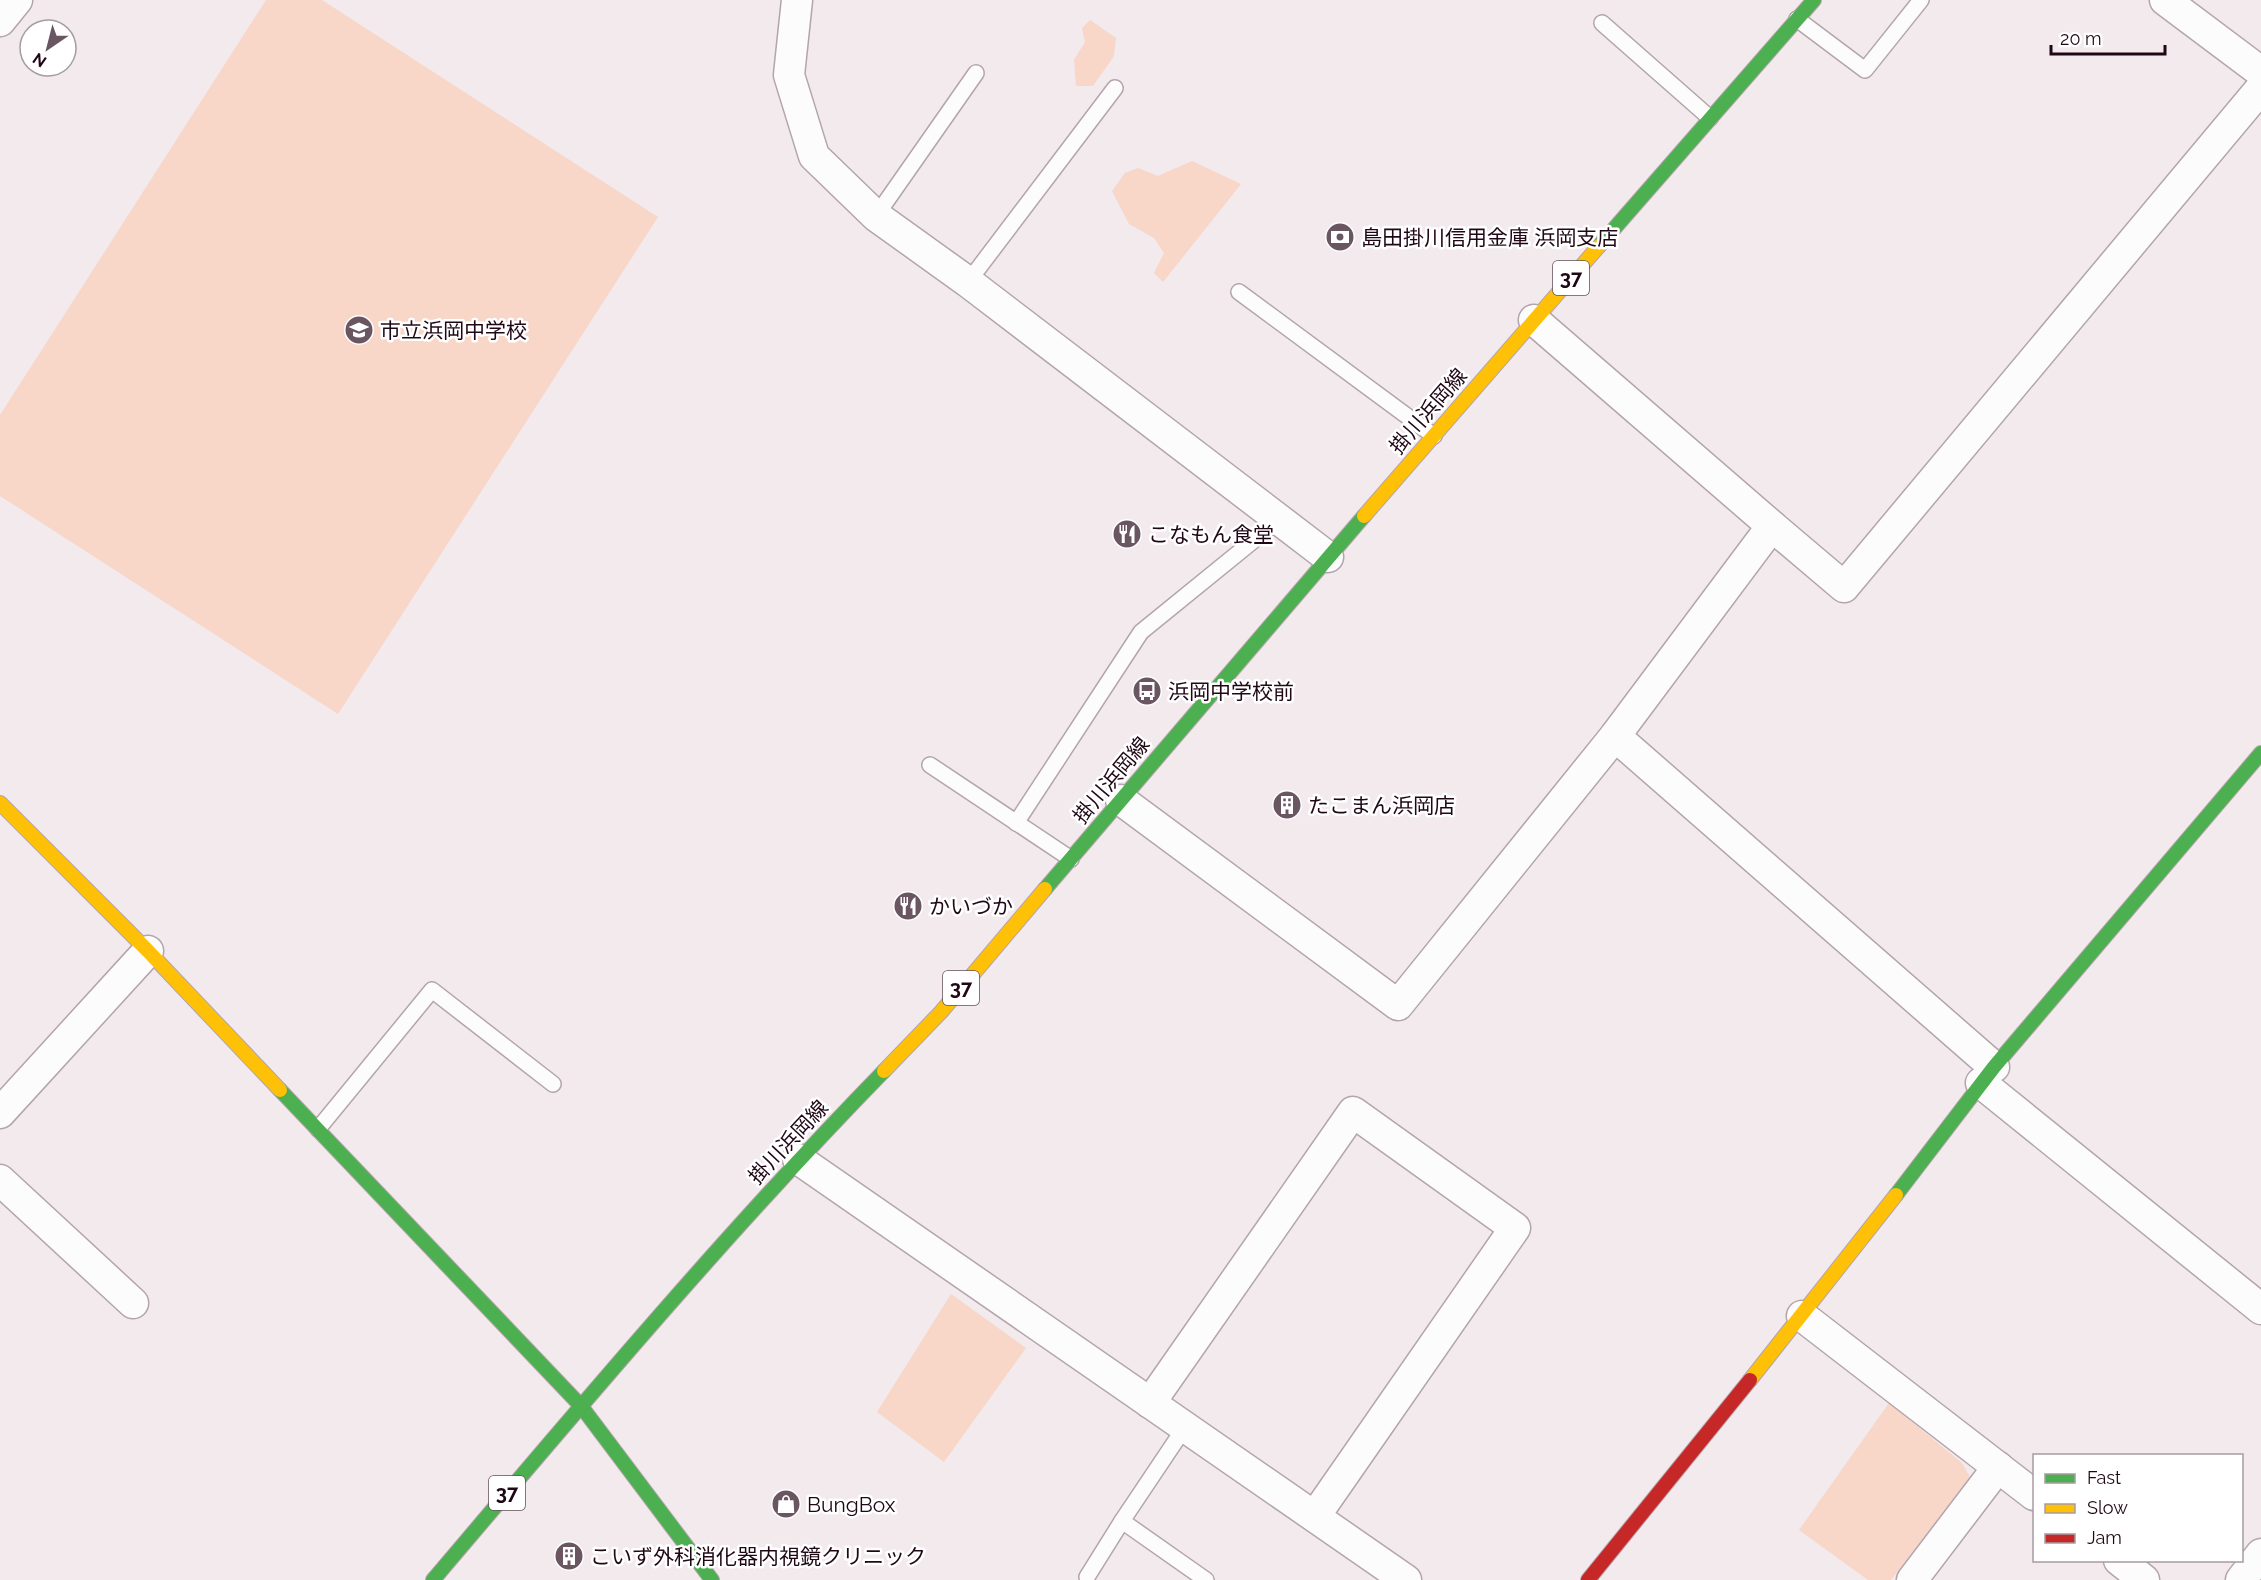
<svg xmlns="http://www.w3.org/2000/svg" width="2261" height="1580" font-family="Raleway,'Noto Sans JP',sans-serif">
<rect width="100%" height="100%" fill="#f2eaed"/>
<g fill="#f8d6c8">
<polygon points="266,0 322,0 658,217 338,714 0,496 0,415"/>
<polygon points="1090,20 1116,38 1114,56 1093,86 1076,86 1074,60 1085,42 1082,28"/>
<polygon points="1192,161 1241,184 1163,282 1154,273 1164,253 1154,238 1129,224 1112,191 1125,173 1138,168 1158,176"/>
<polygon points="951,1294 1026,1348 944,1462 877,1412"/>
<polygon points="1889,1403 1962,1463 1970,1477 1891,1580 1868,1580 1799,1530"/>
</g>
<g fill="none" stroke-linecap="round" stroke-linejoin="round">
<g stroke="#b4a4ac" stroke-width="18">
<g id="lane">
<polyline points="1797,19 1865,70 1921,0"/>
<polyline points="1602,23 1710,118"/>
<polyline points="876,216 976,73"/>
<polyline points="968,282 1115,88"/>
<polyline points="1239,292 1434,436"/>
<polyline points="930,765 1071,859"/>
<polyline points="1016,823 1141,632 1280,519"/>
<polyline points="318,1129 432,990 553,1084"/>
<polyline points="1185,1427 1122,1521 1206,1580"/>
<polyline points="1087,1577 1122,1521"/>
</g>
</g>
<g stroke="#b4a4ac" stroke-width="33">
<g id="street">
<polyline points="797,0 789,75 814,156 876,216 968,282 1328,557"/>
<polyline points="2165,0 2261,72"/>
<polyline points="0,21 17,0"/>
<polyline points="1772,526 1844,587 2261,88"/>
<polyline points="1615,736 1994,1067"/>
<polyline points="1121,800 1398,1005 1615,736 1772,526 1534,320"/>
<polyline points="1981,1083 2261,1309"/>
<polyline points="0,1113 148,951"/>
<polyline points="798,1159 1406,1580"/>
<polyline points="0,1180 133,1303"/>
<polyline points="1802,1316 2034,1495"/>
<polyline points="1150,1403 1353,1112 1515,1228 1315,1516"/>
<polyline points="2119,1560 2144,1580"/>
<polyline points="1912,1580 1998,1467"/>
<polyline points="2241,1580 2261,1554"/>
</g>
</g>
<g stroke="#b4a4ac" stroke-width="16">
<g id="fast">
<polyline points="1599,246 1814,0"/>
<polyline points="1045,889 1364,516"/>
<polyline points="280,1090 581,1406 712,1580"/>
<polyline points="1896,1195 1994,1067 2261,753"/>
<path d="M433 1580C580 1407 726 1233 884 1071"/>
</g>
</g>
<g stroke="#b4a4ac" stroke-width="16">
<g id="slow">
<polyline points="1364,516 1599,246"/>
<polyline points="0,803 148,951 280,1090"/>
<polyline points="884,1071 941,1012 1045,889"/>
<polyline points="1750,1380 1896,1195"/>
</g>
</g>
<g stroke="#b4a4ac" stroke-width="16">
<polyline id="jam" points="1588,1580 1750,1380"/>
</g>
<use href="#lane" stroke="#fdfcfc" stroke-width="15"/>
<use href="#street" stroke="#fdfcfc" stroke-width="30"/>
<use href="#fast" stroke="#4caf50" stroke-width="14"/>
<use href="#slow" stroke="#ffc107" stroke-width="14"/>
<use href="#jam" stroke="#c62828" stroke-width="14"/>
</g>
<defs>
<g id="bank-disc" transform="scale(1.5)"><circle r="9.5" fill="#6a5661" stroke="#fff"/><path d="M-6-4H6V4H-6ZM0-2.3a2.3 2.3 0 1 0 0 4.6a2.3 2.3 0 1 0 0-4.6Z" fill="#fff"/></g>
<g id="school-disc" transform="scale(1.5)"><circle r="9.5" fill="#6a5661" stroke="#fff"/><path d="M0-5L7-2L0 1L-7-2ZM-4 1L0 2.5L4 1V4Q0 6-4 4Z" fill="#fff"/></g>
<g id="restaurant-disc" transform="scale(1.5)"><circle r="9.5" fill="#6a5661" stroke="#fff"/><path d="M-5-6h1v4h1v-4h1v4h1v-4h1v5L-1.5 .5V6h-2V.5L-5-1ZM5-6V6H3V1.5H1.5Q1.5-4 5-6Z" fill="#fff"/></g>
<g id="bus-disc" transform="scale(1.5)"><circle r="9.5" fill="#6a5661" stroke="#fff"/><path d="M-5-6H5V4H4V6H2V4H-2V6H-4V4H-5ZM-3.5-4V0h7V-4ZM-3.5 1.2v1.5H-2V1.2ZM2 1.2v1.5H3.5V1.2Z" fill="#fff"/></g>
<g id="building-disc" transform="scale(1.5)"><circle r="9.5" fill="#6a5661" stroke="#fff"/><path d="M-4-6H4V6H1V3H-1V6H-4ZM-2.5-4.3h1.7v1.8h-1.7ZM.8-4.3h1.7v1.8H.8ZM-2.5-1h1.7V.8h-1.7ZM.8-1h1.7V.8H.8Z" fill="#fff"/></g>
<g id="shop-disc" transform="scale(1.5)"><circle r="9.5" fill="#6a5661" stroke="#fff"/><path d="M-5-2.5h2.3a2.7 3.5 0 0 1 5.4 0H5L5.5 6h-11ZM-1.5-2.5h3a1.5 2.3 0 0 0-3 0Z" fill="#fff"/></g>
</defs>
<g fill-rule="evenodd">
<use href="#bank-disc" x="1340" y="237"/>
<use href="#school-disc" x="359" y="330"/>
<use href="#restaurant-disc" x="1127" y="534"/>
<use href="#bus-disc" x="1147" y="691"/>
<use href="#building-disc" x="1287" y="805"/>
<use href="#restaurant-disc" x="908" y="906"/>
<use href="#shop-disc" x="786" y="1504"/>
<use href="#building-disc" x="569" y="1556"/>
</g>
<g text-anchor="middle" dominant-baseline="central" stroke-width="5" stroke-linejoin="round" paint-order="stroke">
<g fill="#fff" stroke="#63515b" stroke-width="1.5">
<rect x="1553" y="261" width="36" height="34" rx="4.5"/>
<rect x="943" y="971" width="36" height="34" rx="4.5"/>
<rect x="489" y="1476" width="36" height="34" rx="4.5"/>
</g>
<g font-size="20" font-weight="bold" fill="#200715">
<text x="1571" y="278">37</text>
<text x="961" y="988">37</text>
<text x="507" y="1493">37</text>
</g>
<g font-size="21" fill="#200715" stroke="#fff" text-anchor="start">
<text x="1361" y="237">島田掛川信用金庫 浜岡支店</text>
<text x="380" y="330">市立浜岡中学校</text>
<text x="1148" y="534">こなもん食堂</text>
<text x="1168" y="691">浜岡中学校前</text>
<text x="1308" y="805">たこまん浜岡店</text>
<text x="929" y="906">かいづか</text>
<text x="807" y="1504">BungBox</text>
<text x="590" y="1556">こいず外科消化器内視鏡クリニック</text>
</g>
<g font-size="21" fill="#200715" stroke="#fff">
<text transform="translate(1428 411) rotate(-49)">掛川浜岡線</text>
<text transform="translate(1111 780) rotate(-50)">掛川浜岡線</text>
<text transform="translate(788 1142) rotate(-47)">掛川浜岡線</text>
</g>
</g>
<rect x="2033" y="1454" width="210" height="108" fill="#ffffff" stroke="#a69ca1" stroke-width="1.5"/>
<rect x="2045" y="1474" width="30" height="9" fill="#4caf50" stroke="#a69ca1" stroke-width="1.5"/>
<text x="2087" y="1484" font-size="18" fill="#200715">Fast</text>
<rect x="2045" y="1504" width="30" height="9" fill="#ffc107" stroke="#a69ca1" stroke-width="1.5"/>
<text x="2087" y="1514" font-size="18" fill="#200715">Slow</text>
<rect x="2045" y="1534" width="30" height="9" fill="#c62828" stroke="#a69ca1" stroke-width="1.5"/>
<text x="2087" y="1544" font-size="18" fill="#200715">Jam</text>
<g transform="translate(48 48) rotate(215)"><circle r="28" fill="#ffffff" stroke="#a69ca1" stroke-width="1.5"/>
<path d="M0-4.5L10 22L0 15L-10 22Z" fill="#6a5661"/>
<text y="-9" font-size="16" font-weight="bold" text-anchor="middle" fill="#200715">N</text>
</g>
<path d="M2051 45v9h114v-9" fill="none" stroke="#200715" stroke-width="3"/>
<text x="2060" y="45" font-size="18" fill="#200715" stroke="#ffffff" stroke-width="4.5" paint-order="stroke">20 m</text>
</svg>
